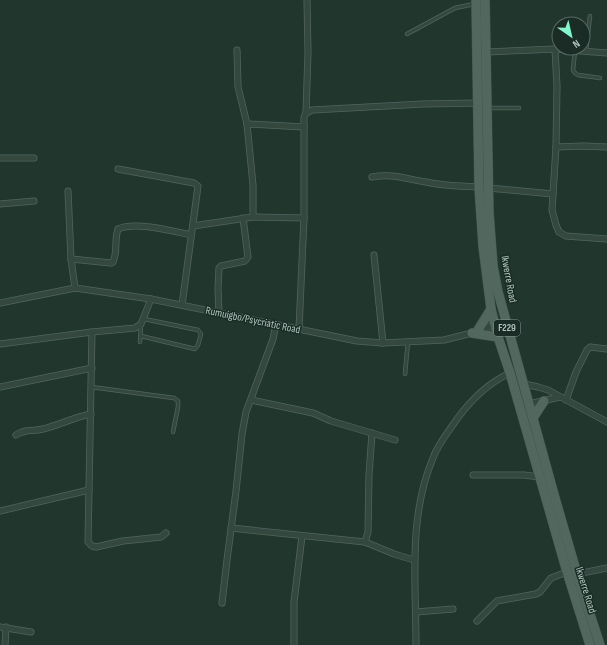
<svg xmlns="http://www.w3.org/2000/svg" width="607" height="645" font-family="'Sofia Sans Condensed',sans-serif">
<rect width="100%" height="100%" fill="#21372e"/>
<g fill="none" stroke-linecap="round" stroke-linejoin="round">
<g stroke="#51655e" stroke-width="4.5">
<g id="service">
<polyline points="407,34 455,8 474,4"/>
<polyline points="575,50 573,70 575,73 578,75 600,78"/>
<polyline points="586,51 590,16"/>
<polyline points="488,108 519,108"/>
<polyline points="141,336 195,349 198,345 201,334 198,330 144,319"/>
<polyline points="140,342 141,324"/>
<polyline points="405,374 408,341"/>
<polyline points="91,387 174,398 178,401 178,407 173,432"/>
</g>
</g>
<g stroke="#51655e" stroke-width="7">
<g id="minor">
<polyline points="555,49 557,86 556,147 552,210 556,225 559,232 566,236 607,239"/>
<polyline points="237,50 238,87 247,124 253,185 253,217"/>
<polyline points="486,52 555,49 607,53"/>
<polyline points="306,113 312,110 423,104 478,103"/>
<polyline points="247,124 304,127"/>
<polyline points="556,147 583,146 607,147"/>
<polyline points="0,158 34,158"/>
<polyline points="118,169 194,183 198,186 182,305"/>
<path d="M372 177C393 173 406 179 426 182 443 186 461 186 479 187"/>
<polyline points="488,188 553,194"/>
<polyline points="68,191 71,259 75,288"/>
<polyline points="0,204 34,201"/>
<polyline points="193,226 253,217 304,218"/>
<polyline points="374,255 383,343"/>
<path d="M71 259 111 263 113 262C118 252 114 240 118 229 135 221 173 231 191 235"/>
<polyline points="0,303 75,288 151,299 357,341 383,343 444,340 472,333 478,330 505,322"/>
<polyline points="219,313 218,289 219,268 221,266 245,261 248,257 243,218"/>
<polyline points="299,329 304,218 304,117 306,113 308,52 307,0"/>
<polyline points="92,332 135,328 141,324 151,299"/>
<polyline points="0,344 92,332 88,542 92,546 96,547 123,541 161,537 166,533"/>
<polyline points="524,384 538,387 548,390 607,422"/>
<polyline points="0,387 92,368"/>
<polyline points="251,400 313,413 331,421 395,440"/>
<polyline points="566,400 576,372 587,350 590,347 607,349"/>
<polyline points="529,404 560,397"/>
<path d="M16 435C26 428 32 432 43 429 60 425 74 417 91 414"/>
<polyline points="473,475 524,475 540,477"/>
<polyline points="0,511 89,490"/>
<polyline points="231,528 365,542 394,554 414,560"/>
<polyline points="365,542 368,532 369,475 372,433"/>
<polyline points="577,574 607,568"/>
<polyline points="222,603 227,560 236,491 242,434 246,412 273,339 276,324"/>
<polyline points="416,612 453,609"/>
<polyline points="477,621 497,601 536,594 540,592 551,578 567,572"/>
<polyline points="0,627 31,632"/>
<polyline points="5,645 6,627"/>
<polyline points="294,645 294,602 302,536"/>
<path d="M416 645C416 582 408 517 433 458 438 444 449 431 457 419 471 400 488 383 510 373"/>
</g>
</g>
<g stroke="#40544c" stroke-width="10">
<g id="primary">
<polyline points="476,0 479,187 483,246 491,309 498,337 510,373 567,572 590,645"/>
<polyline points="485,0 489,213 493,266 498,292 555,498 577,574 600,645"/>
<polyline points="478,330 491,309"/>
<polyline points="472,333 498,337"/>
<polyline points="533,418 544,401"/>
</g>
</g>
<use href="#service" stroke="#344840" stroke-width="3"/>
<use href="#minor" stroke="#344840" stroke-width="5.5"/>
<use href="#primary" stroke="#52685f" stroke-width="9"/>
</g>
<g text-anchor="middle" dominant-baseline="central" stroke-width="3" stroke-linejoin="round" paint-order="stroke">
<rect fill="#1a2c25" stroke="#82968f" stroke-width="1" x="494" y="320" width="26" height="16" rx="3"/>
<g font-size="10" font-weight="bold" fill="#aec4bc">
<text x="507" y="328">F229</text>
</g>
<g font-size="11" fill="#aec4bc" stroke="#1a2c25">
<text transform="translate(509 279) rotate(80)">Ikwerre Road</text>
<text transform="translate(253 320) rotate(12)">Rumuigbo/Psycriatic Road</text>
<text transform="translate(586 590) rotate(73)">Ikwerre Road</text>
</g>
</g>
<g transform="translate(571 36) rotate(146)"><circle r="19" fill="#1a2c25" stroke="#556961"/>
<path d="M0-3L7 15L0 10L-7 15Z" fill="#82f6cc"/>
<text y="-6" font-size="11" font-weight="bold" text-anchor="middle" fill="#aec4bc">N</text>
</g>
</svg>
